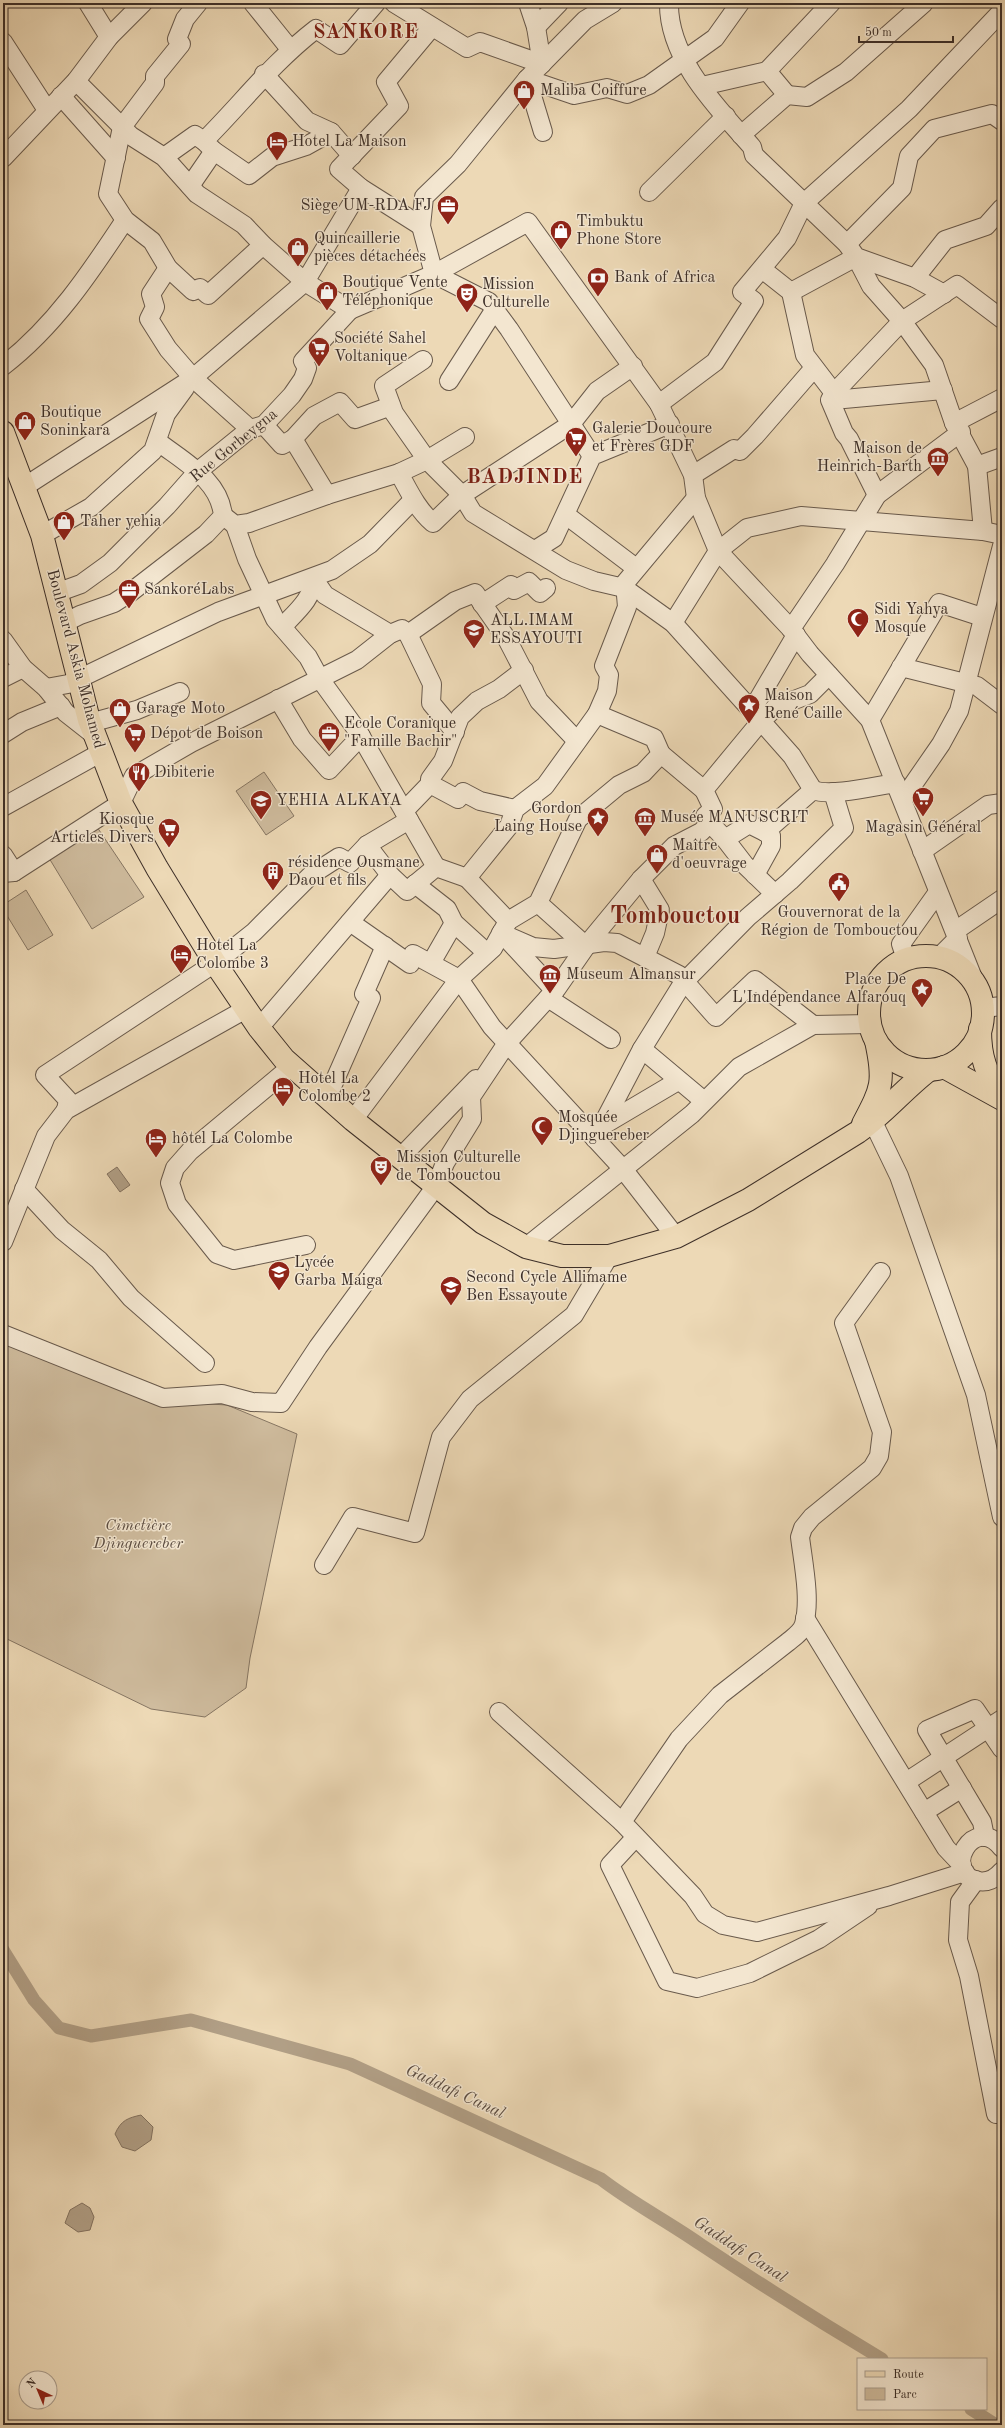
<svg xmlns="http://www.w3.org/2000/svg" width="1005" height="2428" font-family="'Old Standard TT',serif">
<rect width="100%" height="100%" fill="#edd9b6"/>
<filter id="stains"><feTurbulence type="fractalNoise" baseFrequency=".005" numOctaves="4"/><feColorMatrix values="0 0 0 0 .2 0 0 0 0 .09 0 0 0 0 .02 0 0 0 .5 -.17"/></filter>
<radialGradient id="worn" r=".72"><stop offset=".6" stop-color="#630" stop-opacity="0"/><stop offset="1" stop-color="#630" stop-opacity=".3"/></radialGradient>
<g fill="#cfbc9e" stroke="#867663">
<polygon points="264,772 294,816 266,835 236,791"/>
<polygon points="97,827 144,897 92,929 49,858"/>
<polygon points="26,890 53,935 28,950 3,909 3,905"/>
<polygon points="3,1340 157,1401 227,1405 297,1434 250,1658 246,1688 205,1717 151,1709 3,1637"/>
</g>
<g fill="#b19f86" stroke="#837260">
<polygon points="117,1167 130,1185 120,1192 107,1174"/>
<path d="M141 2115 153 2127 151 2140 135 2151 122 2147 115 2134C121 2120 128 2118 141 2115Z"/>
<polygon points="82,2203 90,2208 94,2217 90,2230 78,2232 65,2223 70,2210"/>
</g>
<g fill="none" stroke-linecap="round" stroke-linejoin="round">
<g stroke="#b19f86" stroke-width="13">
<path d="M3 1950 34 2000 59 2028 91 2036 191 2020 350 2064 601 2179C632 2203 667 2221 700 2244 760 2284 820 2322 882 2359"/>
<polyline points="971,2409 996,2425"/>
</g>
<g stroke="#695a4c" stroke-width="20">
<g id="minor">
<polyline points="88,3 109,37"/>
<polyline points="198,3 185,19 177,39 181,44 155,76 155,83 122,127 108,194 125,220 152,241 168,268 193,291 200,288 208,295 263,245"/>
<polyline points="253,3 290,49"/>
<polyline points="394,3 467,48 480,42 542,64 536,27 528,3"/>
<path d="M669 3C668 59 718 108 752 147L754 155 847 244 856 257 915 278 944 294"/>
<polyline points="536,27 559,3"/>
<polyline points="3,42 47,110"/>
<polyline points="767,71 787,95"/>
<polyline points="264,74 307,121 331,132"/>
<polyline points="527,79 574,95 607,88 627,94 649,85 715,38 740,3"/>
<polyline points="527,79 543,132"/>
<polyline points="76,81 131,136 164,157 197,194 244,225 263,245 305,282 361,188"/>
<polyline points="702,86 767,71 831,3"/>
<polyline points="61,96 116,158"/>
<polyline points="741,135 787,95 807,97 846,72 924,3"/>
<path d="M352 156 331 132 306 146 272 157 249 175 214 151 204 141C243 102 272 63 316 29L340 45 376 3"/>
<polyline points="164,157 195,135 204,141"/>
<polyline points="3,158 76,81 109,37 143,3"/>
<polyline points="190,186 214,151"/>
<polyline points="649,192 726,116"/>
<polyline points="421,226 361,188 339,169 399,106 386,82 432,27"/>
<polyline points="847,244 902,188 909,156 934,129 992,114 1002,121"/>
<polyline points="168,268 151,294 155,307 149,319 168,349 193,378 250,429"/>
<polyline points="762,269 791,292 805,355 834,393 844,399 943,390"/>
<polyline points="915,278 945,240 986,226 1002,208"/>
<polyline points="791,292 856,257 871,286 902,321 934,365 954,423 977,466 983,531"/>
<polyline points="423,360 384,386 394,413 427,460 462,495 473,513 566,570 594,581 624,588 673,623 761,721 704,790 713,809 705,816 710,823"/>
<path d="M3 366C54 327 90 273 125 220"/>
<polyline points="449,381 495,309"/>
<polyline points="659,404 715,362 754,301 742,292 787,238 804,203 909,109 1002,11"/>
<polyline points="954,423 1002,398"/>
<polyline points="264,425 282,445 293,439 327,495"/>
<polyline points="293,439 314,416 340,402 355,419 391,406"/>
<polyline points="592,456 509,329 489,302 434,274 421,226 424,197 458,164 527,79 585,20 613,3"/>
<polyline points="977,466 1002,457"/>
<path d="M399 473C409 491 417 509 433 523L462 495 571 424 597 391 633 366"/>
<polyline points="693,475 734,449 740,451 755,436 814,368"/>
<polyline points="24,487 193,378 305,282 350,310 434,274 528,222 659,404 693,475 696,498 718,551 791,629 810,654 870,720 977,988"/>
<polyline points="877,495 849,439 844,433 830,400 834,393 902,321 957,285 1002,319"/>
<polyline points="566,515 636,568"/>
<polyline points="226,518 235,525 249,523 327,495 399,473 427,460 465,437"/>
<polyline points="235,525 247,559 275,619 308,657 320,679 359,733 436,867"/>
<polyline points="42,535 91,507 153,451 166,414 185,388"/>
<polyline points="535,550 554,538 592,456 670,424"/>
<polyline points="313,578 325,595 390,634"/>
<polyline points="56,593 81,584 110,563 167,506 197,472 250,429 264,425 292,395 303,379 307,368 303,361 350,310"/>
<polyline points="482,604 511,585 514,590 529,582 540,593 546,588"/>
<path d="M64 623 80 615 114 603 131 592 206 534 223 516C220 480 184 462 157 441"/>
<polyline points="673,623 718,551 747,528 801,516 983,531 1002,535"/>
<path d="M282 627C294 614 315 597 313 578"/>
<polyline points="791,629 835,564 877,495 961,432"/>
<polyline points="408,634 432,684 431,703 455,732"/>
<polyline points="3,640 23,668 46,688 66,713 94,735"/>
<polyline points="901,667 977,686 1002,705"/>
<polyline points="3,678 23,668"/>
<polyline points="46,688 68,684 218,612 332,570 370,544 413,500"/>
<polyline points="278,699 302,739 329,770 361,736"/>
<polyline points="754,714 755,705 796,635"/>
<polyline points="870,720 939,603 982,617"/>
<polyline points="90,723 137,710 180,692"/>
<polyline points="3,734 22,722 61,706"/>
<polyline points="661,754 704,790"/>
<polyline points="430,784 458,799 463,792 480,801 515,809"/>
<polyline points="813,790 792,756 761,721 776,707 810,694 829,675"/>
<polyline points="903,799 941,744 959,711 1002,546"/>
<polyline points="3,807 100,753"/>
<polyline points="404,811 430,784 430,779 443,761 460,717 477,701 499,689 524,670"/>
<polyline points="725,839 745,865 775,894"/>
<polyline points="367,845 390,875"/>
<polyline points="922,851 988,805 1002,803"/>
<polyline points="3,855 14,872"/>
<polyline points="3,873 14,872 121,803 134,776 191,743 357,660 390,634 402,629 408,634 455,601 475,593 507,639 539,701 577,741"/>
<polyline points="755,875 771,846 771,836 765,832"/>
<polyline points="467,878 508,921 538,903 578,819 619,785 643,773 661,754 654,738 597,714"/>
<polyline points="641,879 660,910 655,933 645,957"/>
<polyline points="415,884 447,909 454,923 487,953"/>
<polyline points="538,903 586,946"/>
<polyline points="350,922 410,964 413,954 459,979 492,1027 623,1169 676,1237"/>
<polyline points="955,931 1002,899"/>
<polyline points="501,933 533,947 554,949 604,942 617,943 679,975 716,1017 755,980 813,1025"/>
<polyline points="507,939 555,991"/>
<polyline points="939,957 958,938"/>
<polyline points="906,959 901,944 938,892"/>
<polyline points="431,963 454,923"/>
<polyline points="548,998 611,1039"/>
<polyline points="983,1008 1002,1006"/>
<polyline points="259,1028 390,875 407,891 436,867 467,878 509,826 515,809 545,786 597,714 607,691 609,675 604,666 627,607 625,583 696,498"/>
<polyline points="642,1049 704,1101"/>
<polyline points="292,1066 190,1151 175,1168 170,1183 177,1204 217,1254 234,1260 306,1245"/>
<polyline points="327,1098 371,998 364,994 385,946"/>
<polyline points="66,1110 68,1100 45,1075 215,963 254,932 311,875 339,857 350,863 367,845 409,820"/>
<polyline points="353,1120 459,979 493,948 507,923"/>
<polyline points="873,1122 899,1176 976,1395 1002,1517"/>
<polyline points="602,1126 678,1081"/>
<polyline points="595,1139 642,1049 683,983 748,917 790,881 844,828 833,792"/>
<polyline points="400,1158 476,1079"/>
<polyline points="24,1189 62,1230 99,1260 131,1298 205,1363"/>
<polyline points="3,1242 46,1136 66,1110 246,1009"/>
<polyline points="526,1247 692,1114 739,1067 813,1025 870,1024"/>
<path d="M881 1272 844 1323 882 1432 879 1456 872 1468 812 1517 803 1528 800 1537C803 1562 811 1600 804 1624 802 1632 794 1637 788 1642L720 1695 679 1739 622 1822 693 1896 705 1914 723 1925 757 1932 889 1896 965 1872"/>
<path d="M3 1334 163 1398 222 1394 252 1402 281 1403 318 1347 436 1186 445 1163 472 1119 471 1097 507 1043 557 988 589 942 641 879 674 846 701 832 710 823 725 839 749 824 765 832 813 790C831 797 875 786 896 783"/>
<polyline points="324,1565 353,1517 415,1533 441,1437 470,1399 574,1315 609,1256"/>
<polyline points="805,1618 946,1848 962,1865"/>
<polyline points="499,1712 622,1822"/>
<polyline points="906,1782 1002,1719"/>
<polyline points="924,1812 962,1788"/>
<polyline points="985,1837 982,1822 927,1730 975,1709 1002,1749"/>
<polyline points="635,1838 610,1865 667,1981 697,1988 750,1973 819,1939 868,1906"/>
<path d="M1002 1848C974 1812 940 1873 978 1881 988 1883 996 1878 1002 1871"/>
<polyline points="976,1880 960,1902 958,1940 969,1976 996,2114"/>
</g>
</g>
<g stroke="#3d2f28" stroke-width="24">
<g id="major">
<path d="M3 432 42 535 89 720 121 803 157 868 215 963 259 1028 284 1059 353 1120 483 1223 526 1247 562 1256H609L676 1237 748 1200 858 1132C884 1114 904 1089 929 1070"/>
<circle cx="926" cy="1013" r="57"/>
<path d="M980 1029C980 1059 986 1072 1002 1097"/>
<polyline points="944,1067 1002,1099"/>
<path d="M863 1124C882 1088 885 1082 876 1041"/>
</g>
</g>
<use href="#minor" stroke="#f3e6d0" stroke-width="18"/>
<use href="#major" stroke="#edd9b6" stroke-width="22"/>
</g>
<defs>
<g id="shop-pin" transform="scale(1.15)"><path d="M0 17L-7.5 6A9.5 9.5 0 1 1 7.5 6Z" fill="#8f2418" stroke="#f3e6d0"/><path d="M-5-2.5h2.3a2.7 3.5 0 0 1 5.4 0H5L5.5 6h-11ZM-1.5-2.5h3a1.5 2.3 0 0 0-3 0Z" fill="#fff"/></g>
<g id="hotel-pin" transform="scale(1.15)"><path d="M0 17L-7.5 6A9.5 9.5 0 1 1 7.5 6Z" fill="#8f2418" stroke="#f3e6d0"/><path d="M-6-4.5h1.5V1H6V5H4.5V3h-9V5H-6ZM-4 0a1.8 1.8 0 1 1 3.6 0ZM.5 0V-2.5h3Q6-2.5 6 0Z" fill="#fff"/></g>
<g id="office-pin" transform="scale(1.15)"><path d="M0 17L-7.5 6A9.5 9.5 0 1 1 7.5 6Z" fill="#8f2418" stroke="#f3e6d0"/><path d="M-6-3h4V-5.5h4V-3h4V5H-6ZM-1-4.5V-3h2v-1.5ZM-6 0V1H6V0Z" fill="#fff"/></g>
<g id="bank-pin" transform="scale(1.15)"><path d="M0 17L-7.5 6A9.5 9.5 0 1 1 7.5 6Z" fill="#8f2418" stroke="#f3e6d0"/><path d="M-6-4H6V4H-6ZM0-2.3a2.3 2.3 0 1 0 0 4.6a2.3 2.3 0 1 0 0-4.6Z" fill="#fff"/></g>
<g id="theatre-pin" transform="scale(1.15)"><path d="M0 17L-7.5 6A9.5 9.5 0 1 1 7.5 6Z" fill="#8f2418" stroke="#f3e6d0"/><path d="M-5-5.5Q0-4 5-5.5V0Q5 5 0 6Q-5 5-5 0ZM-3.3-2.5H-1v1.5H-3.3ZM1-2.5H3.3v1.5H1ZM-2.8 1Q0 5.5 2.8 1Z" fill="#fff"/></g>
<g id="supermarket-pin" transform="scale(1.15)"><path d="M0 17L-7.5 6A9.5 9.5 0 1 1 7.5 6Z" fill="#8f2418" stroke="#f3e6d0"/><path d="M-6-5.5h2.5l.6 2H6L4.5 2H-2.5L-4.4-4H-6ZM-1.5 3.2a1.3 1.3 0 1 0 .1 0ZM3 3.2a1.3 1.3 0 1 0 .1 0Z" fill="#fff"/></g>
<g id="museum-pin" transform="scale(1.15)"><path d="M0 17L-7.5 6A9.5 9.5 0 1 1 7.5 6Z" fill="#8f2418" stroke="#f3e6d0"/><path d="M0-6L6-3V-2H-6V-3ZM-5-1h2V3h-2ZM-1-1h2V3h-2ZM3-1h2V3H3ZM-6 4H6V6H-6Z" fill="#fff"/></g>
<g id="mosque-pin" transform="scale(1.15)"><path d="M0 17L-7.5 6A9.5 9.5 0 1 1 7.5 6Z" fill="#8f2418" stroke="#f3e6d0"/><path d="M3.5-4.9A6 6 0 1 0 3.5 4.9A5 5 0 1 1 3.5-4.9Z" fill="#fff"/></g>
<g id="school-pin" transform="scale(1.15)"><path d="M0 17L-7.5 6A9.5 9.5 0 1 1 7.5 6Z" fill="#8f2418" stroke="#f3e6d0"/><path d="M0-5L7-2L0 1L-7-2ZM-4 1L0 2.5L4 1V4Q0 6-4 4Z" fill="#fff"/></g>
<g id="sight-pin" transform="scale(1.15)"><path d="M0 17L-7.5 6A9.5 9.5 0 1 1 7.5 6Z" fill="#8f2418" stroke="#f3e6d0"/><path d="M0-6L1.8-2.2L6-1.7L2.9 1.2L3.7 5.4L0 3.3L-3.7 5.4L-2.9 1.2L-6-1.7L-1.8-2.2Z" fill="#fff"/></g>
<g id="restaurant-pin" transform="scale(1.15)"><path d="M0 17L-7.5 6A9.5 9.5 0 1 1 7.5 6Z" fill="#8f2418" stroke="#f3e6d0"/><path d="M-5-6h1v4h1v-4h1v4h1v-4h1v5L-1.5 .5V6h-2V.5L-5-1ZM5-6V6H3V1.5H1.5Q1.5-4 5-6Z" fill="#fff"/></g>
<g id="building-pin" transform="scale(1.15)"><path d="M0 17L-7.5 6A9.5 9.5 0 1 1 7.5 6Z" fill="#8f2418" stroke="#f3e6d0"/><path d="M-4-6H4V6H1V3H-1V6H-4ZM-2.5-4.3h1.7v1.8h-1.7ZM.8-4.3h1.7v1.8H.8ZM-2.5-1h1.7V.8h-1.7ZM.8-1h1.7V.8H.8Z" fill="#fff"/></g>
<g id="civic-pin" transform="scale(1.15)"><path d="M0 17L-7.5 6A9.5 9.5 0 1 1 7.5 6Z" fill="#8f2418" stroke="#f3e6d0"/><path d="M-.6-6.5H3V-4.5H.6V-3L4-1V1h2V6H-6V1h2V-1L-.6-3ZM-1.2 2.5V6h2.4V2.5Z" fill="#fff"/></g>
</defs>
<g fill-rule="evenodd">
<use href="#shop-pin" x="524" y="91"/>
<use href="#hotel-pin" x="277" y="142"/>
<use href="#office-pin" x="448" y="206"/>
<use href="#shop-pin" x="561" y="231"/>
<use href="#shop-pin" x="298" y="248"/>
<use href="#bank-pin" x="598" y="278"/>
<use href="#shop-pin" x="327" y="292"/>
<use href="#theatre-pin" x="467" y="294"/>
<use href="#supermarket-pin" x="319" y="348"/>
<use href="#shop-pin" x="25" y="422"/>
<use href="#supermarket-pin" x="576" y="438"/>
<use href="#museum-pin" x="938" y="458"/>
<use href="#shop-pin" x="64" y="522"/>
<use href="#office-pin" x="129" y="590"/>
<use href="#mosque-pin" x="858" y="619"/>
<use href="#school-pin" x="474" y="630"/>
<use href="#sight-pin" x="749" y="705"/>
<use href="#shop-pin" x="120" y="709"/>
<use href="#office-pin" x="329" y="733"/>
<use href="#supermarket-pin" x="135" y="734"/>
<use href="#restaurant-pin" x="139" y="773"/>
<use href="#supermarket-pin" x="923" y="798"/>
<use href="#school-pin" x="261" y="801"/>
<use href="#sight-pin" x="598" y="818"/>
<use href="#museum-pin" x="645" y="818"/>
<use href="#supermarket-pin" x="169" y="829"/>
<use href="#shop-pin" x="657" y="855"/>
<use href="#building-pin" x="273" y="872"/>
<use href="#civic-pin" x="839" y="883"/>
<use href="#hotel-pin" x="181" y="955"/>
<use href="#museum-pin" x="550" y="975"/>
<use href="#sight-pin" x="922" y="989"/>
<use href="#hotel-pin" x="283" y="1088"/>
<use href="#mosque-pin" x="542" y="1127"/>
<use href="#hotel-pin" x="156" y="1139"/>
<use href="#theatre-pin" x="381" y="1167"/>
<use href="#school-pin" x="279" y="1272"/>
<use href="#school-pin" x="451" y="1287"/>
</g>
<g text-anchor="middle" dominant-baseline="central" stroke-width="3" stroke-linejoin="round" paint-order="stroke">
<g font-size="16" fill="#3d2f28" stroke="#f3e6d0" text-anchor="start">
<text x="540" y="91">Maliba Coiffure</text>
<text x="292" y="142">Hotel La Maison</text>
<text x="432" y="206" text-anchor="end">Siège UM-RDA FJ</text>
<text x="576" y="222">Timbuktu<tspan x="576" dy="18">Phone Store</tspan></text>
<text x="314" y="239">Quincaillerie<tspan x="314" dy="18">pièces détachées</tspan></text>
<text x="614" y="278">Bank of Africa</text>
<text x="342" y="283">Boutique Vente<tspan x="342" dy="18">Téléphonique</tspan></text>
<text x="482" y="285">Mission<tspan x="482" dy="18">Culturelle</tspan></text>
<text x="334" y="339">Société Sahel<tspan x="334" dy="18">Voltanique</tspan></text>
<text x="40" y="413">Boutique<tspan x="40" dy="18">Soninkara</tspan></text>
<text x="592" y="429">Galerie Doucoure<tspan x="592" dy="18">et Frères GDF</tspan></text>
<text x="922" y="449" text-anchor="end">Maison de<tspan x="922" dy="18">Heinrich-Barth</tspan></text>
<text x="80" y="522">Taher yehia</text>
<text x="144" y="590">SankoréLabs</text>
<text x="874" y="610">Sidi Yahya<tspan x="874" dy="18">Mosque</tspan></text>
<text x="490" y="621">ALL.IMAM<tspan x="490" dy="18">ESSAYOUTI</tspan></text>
<text x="764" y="696">Maison<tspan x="764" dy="18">René Caille</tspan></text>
<text x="136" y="709">Garage Moto</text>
<text x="344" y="724">Ecole Coranique<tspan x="344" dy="18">"Famille Bachir"</tspan></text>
<text x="150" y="734">Dépot de Boison</text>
<text x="154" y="773">Dibiterie</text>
<text x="276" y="801">YEHIA ALKAYA</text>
<text x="582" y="809" text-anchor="end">Gordon<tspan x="582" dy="18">Laing House</tspan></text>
<text x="660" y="818">Musée MANUSCRIT</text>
<text x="154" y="820" text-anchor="end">Kiosque<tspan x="154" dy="18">Articles Divers</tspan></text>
<text x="923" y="828" text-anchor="middle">Magasin Général</text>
<text x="672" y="846">Maître<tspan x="672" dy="18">d'oeuvrage</tspan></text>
<text x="288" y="863">résidence Ousmane<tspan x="288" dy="18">Daou et fils</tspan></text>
<text x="839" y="913" text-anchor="middle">Gouvernorat de la<tspan x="839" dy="18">Région de Tombouctou</tspan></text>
<text x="196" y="946">Hotel La<tspan x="196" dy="18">Colombe 3</tspan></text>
<text x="566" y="975">Museum Almansur</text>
<text x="906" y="980" text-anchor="end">Place De<tspan x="906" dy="18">L'Indépendance Alfarouq</tspan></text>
<text x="298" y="1079">Hotel La<tspan x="298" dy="18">Colombe 2</tspan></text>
<text x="558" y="1118">Mosquée<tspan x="558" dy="18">Djinguereber</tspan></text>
<text x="172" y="1139">hôtel La Colombe</text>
<text x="396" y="1158">Mission Culturelle<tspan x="396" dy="18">de Tombouctou</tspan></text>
<text x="294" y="1263">Lycée<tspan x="294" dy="18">Garba Maiga</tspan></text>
<text x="466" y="1278">Second Cycle Allimame<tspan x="466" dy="18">Ben Essayoute</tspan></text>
</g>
<g font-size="16" fill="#3d2f28" stroke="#f3e6d0">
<text transform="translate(234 446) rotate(-39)">Rue Gorbeygna</text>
<text transform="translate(75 659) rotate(75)">Boulevard Askia Mohamed</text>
</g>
<g font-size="16" font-style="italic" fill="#5a4b40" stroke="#f3e6d0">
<text x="138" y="1526">Cimetière<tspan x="138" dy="18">Djinguereber</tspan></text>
</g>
<g font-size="17" font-style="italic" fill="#5a4b40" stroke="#f3e6d0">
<text transform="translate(455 2092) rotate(25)">Gaddafi Canal</text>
<text transform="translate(740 2250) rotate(33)">Gaddafi Canal</text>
</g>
<g font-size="20" font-weight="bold" letter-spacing="1" fill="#7a1f14" stroke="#f3e6d0">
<text x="366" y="33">SANKORE</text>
<text x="525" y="478">BADJINDE</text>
</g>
<g font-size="24" font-weight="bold" fill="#7a1f14" stroke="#f3e6d0">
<text x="675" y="917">Tombouctou</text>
</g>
</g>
<rect width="1005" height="2428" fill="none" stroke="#edd9b6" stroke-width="16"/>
<rect x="4" y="4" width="997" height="2420" fill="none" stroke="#3d2f28" stroke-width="2"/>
<rect x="8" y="8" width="989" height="2412" fill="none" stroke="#3d2f28"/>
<rect x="857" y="2358" width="130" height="52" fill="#f3e6d0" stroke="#aa9d8d"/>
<rect x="865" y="2371" width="20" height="6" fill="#edd9b6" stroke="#aa9d8d"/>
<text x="893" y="2378" font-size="12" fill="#3d2f28">Route</text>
<rect x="865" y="2388" width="20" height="12" fill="#cfbc9e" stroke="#aa9d8d"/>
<text x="893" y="2398" font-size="12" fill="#3d2f28">Parc</text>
<g transform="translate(38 2390) rotate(316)"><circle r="19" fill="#f3e6d0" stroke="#aa9d8d"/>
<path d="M0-3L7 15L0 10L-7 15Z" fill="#8f2418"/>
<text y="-6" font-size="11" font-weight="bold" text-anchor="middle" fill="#3d2f28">N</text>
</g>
<path d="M859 36v6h94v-6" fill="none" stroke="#3d2f28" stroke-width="2"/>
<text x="865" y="36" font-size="12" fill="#3d2f28" stroke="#f3e6d0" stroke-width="3" paint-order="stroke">50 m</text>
<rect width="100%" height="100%" filter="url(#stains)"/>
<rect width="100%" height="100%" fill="url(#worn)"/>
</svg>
